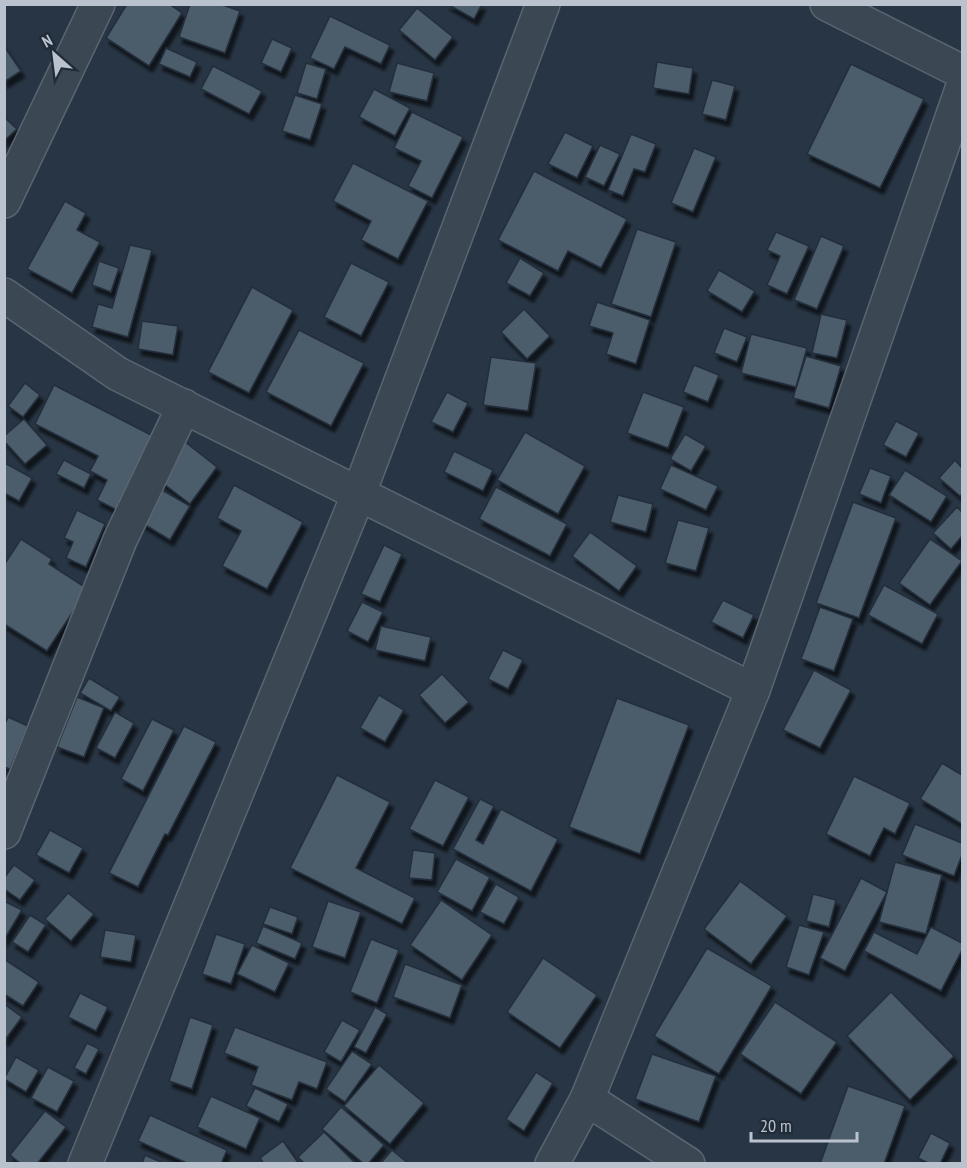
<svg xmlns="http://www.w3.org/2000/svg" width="967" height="1168" font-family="'PT Sans Narrow',sans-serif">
<defs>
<filter id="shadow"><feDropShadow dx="3.5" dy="6" stdDeviation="1.5" flood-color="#0009"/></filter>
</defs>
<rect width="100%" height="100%" fill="#283544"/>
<g fill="#4c5b6a" stroke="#232e3b" stroke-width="1.5" filter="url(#shadow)">
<polygon points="127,4 169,4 182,13 149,66 106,38"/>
<polygon points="190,4 220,4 240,11 225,53 179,37"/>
<polygon points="447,4 482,4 474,19"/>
<polygon points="417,8 453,37 435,60 399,30"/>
<polygon points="330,16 390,45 381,64 345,47 334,69 310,58"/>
<polygon points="272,39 292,48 281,72 261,63"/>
<polygon points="4,46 21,71 4,82"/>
<polygon points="166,48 197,62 190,77 159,64"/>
<polygon points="657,62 693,68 689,94 653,88"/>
<polygon points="306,63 326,69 317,99 297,93"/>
<polygon points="397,63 434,73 427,101 389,92"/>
<polygon points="851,64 924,99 880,188 807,154"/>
<polygon points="213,66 262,91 249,114 201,89"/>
<polygon points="712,80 735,86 726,120 702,114"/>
<polygon points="374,89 410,108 395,136 359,117"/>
<polygon points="295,95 322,104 310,140 282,131"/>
<polygon points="412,112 463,137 432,198 408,186 421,161 394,148"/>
<polygon points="4,117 17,129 4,141"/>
<polygon points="565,132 593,146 577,178 548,164"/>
<polygon points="631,134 656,144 645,172 634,169 623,196 608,190"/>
<polygon points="600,145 620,154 604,186 585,177"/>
<polygon points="694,148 716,157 693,212 671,203"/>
<polygon points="353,163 428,201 398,259 361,240 371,221 333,201"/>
<polygon points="534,171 627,219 601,268 568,251 558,271 498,240"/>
<polygon points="65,201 86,213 77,230 100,242 72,293 27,269"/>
<polygon points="637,229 676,242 651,317 611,304"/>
<polygon points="776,232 809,246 787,294 767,285 780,256 767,250"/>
<polygon points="821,236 844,246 817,309 794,300"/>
<polygon points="130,245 152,250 128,337 92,327 98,304 112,308"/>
<polygon points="520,258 544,273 530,296 506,283"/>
<polygon points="99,261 119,268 111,292 92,285"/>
<polygon points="351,263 389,282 361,336 324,317"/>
<polygon points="719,270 755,291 742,312 707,291"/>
<polygon points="252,287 293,310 249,393 208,372"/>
<polygon points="597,302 650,320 636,364 606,354 613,333 589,326"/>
<polygon points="524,309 550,336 527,359 501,332"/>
<polygon points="821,314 847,320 837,358 812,353"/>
<polygon points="142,321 178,326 173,355 138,349"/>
<polygon points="724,328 747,337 737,362 714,353"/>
<polygon points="299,330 364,363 331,426 266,392"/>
<polygon points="751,334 807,348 796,387 741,373"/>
<polygon points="806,356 841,366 829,408 793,398"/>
<polygon points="491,357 536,363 528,411 483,405"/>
<polygon points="694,365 719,375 708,402 683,392"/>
<polygon points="25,383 40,395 23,417 8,406"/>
<polygon points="54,385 157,438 119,511 97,500 107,480 90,471 98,456 35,424"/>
<polygon points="447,392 468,403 453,432 431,422"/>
<polygon points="643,392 684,407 668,448 627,433"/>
<polygon points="24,419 47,445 25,464 4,441 4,436"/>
<polygon points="896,421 919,433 906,457 883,445"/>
<polygon points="525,432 585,466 558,514 497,480"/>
<polygon points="685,434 706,446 691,471 670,459"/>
<polygon points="184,441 217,467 190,504 156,478"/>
<polygon points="454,451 493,470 483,491 444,472"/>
<polygon points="64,460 91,474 84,488 56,474"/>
<polygon points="955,460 962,468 962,494 960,496 939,478"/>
<polygon points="5,463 32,478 19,501 4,493"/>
<polygon points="671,465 718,486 706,510 660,489"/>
<polygon points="870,468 891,476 881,503 859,494"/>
<polygon points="905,470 947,496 931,522 889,495"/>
<polygon points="234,485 303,522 267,589 222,566 241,531 217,518"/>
<polygon points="496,487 567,524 550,556 479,519"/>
<polygon points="162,490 190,506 170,540 142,523"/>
<polygon points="618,495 653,504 646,532 610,522"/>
<polygon points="853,502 896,518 859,618 816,603"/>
<polygon points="957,507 962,512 962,536 951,549 933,533"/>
<polygon points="77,510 105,524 86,567 66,558 73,542 64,538"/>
<polygon points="678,520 709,528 696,571 665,563"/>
<polygon points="590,532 637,566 619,591 572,556"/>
<polygon points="21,539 52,559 49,564 88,589 47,651 4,624 4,565"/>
<polygon points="930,539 962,561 930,605 899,583"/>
<polygon points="384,545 402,554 380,602 361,594"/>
<polygon points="884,585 938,614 922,644 868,615"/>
<polygon points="723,600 754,615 743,638 711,622"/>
<polygon points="362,602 383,612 368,642 347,631"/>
<polygon points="820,607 853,619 834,671 801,659"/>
<polygon points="381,626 431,637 425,661 375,650"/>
<polygon points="503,650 523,660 508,689 488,679"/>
<polygon points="814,670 851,690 820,748 783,730"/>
<polygon points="442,674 469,702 445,723 419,695"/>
<polygon points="89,678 120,697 111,711 80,693"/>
<polygon points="379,695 404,710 385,742 360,728"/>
<polygon points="77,697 104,708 84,757 57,747"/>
<polygon points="617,698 689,725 640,854 569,827"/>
<polygon points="115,712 134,723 115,758 96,748"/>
<polygon points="8,717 28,726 10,769 4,767 4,726"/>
<polygon points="152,719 174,730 143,791 121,779"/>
<polygon points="184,726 216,742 168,835 165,834 138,887 109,873"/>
<polygon points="942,763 962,775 962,824 920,799"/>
<polygon points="337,775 390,802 356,868 415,898 402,924 290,868"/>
<polygon points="854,776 910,803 895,834 884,828 870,856 826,834"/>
<polygon points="435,780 469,797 443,846 409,829"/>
<polygon points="480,799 494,806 476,840 483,844 501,809 558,839 531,891 453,849"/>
<polygon points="915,824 962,843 962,855 954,876 902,855"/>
<polygon points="50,830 83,848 69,873 36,855"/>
<polygon points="413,850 435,853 432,880 409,878"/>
<polygon points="456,859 490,877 472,911 437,892"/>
<polygon points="895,862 942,875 926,934 879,922"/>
<polygon points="14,865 35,880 20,900 4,889 4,878"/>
<polygon points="861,878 887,892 845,971 820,958"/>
<polygon points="740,881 787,916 751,964 704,929"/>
<polygon points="496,884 519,897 504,924 480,912"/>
<polygon points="68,893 94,914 71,941 45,919"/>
<polygon points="813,894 836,900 829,927 806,921"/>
<polygon points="441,900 492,935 462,980 410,945"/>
<polygon points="4,901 22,910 4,940"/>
<polygon points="328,901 361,912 345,958 312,947"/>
<polygon points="270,907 298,917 292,934 263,924"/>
<polygon points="30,915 46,925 28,952 12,942"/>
<polygon points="799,925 824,932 809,975 786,967"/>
<polygon points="263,926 302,943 295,959 256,943"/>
<polygon points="931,927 962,943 962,950 941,991 864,951 874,932 917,954"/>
<polygon points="105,930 136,935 131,962 100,957"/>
<polygon points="216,934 245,944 231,984 202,974"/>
<polygon points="371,939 399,950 377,1003 350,992"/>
<polygon points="252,945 289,963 275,992 237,974"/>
<polygon points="707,948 772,986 719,1074 654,1036"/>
<polygon points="543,958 597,995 560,1048 507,1012"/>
<polygon points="4,959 39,982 23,1006 4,994"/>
<polygon points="405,964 462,985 450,1018 393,997"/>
<polygon points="891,992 954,1056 910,1100 847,1036"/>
<polygon points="80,993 108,1007 96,1031 68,1017"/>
<polygon points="775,1002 837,1042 801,1094 740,1054"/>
<polygon points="4,1004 22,1017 5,1040 4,1040"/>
<polygon points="375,1007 387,1014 366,1053 354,1047"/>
<polygon points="190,1017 213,1025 192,1089 169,1081"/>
<polygon points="342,1020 360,1030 341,1062 324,1052"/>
<polygon points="235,1027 327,1062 317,1089 299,1082 292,1100 251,1085 258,1067 224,1053"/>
<polygon points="87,1043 99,1049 86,1074 74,1068"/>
<polygon points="352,1051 372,1064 345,1102 326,1089"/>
<polygon points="652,1054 716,1076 699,1122 635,1099"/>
<polygon points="16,1057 39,1070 26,1092 4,1079"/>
<polygon points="379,1065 424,1103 390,1144 344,1106"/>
<polygon points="48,1067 74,1081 57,1112 31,1098"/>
<polygon points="536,1072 553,1083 524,1131 506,1119"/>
<polygon points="848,1086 905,1106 884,1164 820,1164"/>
<polygon points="255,1088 288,1104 279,1122 246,1106"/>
<polygon points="211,1096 260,1118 246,1149 197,1127"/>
<polygon points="341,1107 384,1145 368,1164 364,1164 322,1129"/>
<polygon points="45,1111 66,1127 37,1164 21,1164 10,1155"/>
<polygon points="150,1115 227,1150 221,1164 189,1164 138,1141"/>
<polygon points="324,1132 356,1164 305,1164 298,1157"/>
<polygon points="931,1133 950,1143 940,1164 930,1164 918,1158"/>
<polygon points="283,1141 299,1164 264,1164 260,1158"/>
<polygon points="392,1150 409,1164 380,1164"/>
<polygon points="145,1155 165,1164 142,1164"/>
</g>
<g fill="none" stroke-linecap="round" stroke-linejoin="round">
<g stroke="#5b6571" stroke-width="36">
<g id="street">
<polyline points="827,4 962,72"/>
<polyline points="4,201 98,4"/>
<polyline points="4,295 118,374 753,690"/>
<polyline points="4,832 120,540 184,406"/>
<polyline points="587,1099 688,1164"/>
<polyline points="85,1164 359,493 543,4"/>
<polyline points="552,1164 587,1099 753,690 962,89"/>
</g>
</g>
<use href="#street" stroke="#3c4754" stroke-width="33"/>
</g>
<rect width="967" height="1168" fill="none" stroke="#bac2cd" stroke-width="12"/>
<g transform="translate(54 54) rotate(332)" stroke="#212c39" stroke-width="4.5" paint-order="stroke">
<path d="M0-4.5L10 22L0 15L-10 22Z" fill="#bac2cd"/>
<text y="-9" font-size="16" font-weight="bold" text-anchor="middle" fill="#bac2cd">N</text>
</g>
<path d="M751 1132v9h106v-9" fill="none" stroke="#bac2cd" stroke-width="3"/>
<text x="760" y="1132" font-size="18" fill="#bac2cd" stroke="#212c39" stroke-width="4.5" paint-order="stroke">20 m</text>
</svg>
